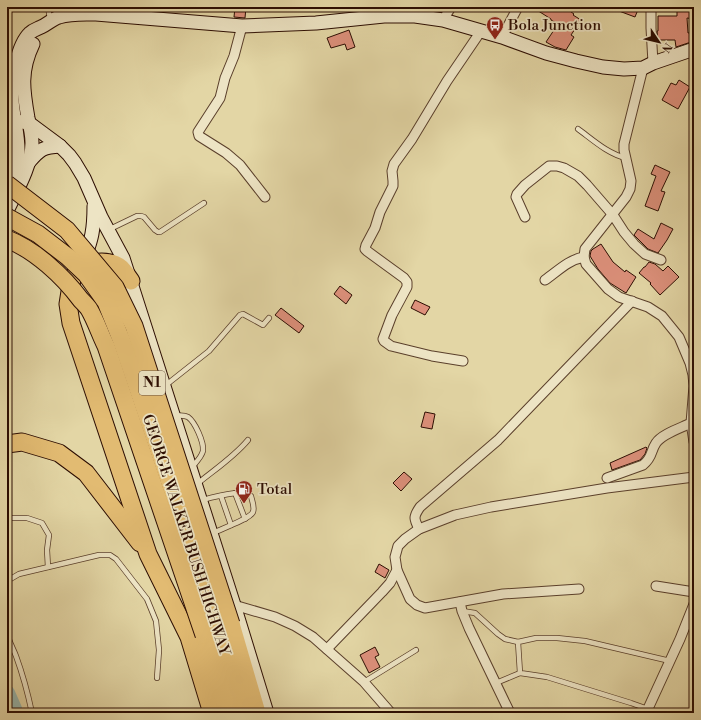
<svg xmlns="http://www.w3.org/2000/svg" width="701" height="720" font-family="'Libre Bodoni',serif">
<rect width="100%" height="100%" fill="#e3d6a5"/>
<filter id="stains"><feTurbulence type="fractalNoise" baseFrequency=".005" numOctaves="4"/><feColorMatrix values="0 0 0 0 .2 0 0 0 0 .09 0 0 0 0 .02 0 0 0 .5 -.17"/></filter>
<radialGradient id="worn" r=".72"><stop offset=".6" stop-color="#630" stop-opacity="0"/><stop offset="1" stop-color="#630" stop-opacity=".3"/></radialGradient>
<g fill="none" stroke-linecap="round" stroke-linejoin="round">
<polyline stroke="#97b7af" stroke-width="16" points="7,693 14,709 15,713"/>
</g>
<g fill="#dd907b" stroke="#2c0d02">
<polygon points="235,7 246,7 245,18 234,17"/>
<polygon points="532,7 564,7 574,14 573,15 581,20 571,35 574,37 566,50 555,47 546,42 558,24 551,20 551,19"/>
<polygon points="611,7 639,7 635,17 611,8"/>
<polygon points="677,7 694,7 694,19 687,18 688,33 694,32 694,41 676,47 675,40 658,40 657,31 658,31 658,16 677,16"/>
<polygon points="349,30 355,47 347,50 345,44 331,48 327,38"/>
<polygon points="679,80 690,87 678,109 662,100 671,83 676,85"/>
<polygon points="655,165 670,172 661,191 665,192 658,211 645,206 656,176 651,174"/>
<polygon points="661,223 673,229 667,240 658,253 648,249 634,235 638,229 654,239"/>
<polygon points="601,244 613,262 625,272 626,270 636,277 626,293 610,283 598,269 590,256 591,251 593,249"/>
<polygon points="649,262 655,264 663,271 668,266 679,277 660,295 650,284 651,283 639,273 644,267 645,267"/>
<polygon points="340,286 352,295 346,304 334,294"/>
<polygon points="415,300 430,307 425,315 411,308"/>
<polygon points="281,308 304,326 299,333 275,315"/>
<polygon points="425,412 435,414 432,429 421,427"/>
<polygon points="646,447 647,448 645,454 640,460 612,470 610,463"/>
<polygon points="404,472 412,479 401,491 393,483"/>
<polygon points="379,564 389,570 385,578 375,572"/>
<polygon points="375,647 379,655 375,657 380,667 369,673 360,655"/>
</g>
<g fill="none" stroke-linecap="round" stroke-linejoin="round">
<g stroke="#5a3f2b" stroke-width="6">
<g id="lane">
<polyline points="48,7 50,19"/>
<polyline points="7,14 13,7"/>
<polyline points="56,17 57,7"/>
<path d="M578 129C593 140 608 154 626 158"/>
<polyline points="110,229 137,216 141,216 144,217 155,230 158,232 160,232 204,203"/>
<polyline points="166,385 209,351 240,315 243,314 263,325 269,318"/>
<path d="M175 415C179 416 184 415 188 417 195 422 204 442 203 451 201 458 196 462 192 467"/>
<path d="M197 484C214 470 234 457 248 440"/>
<polyline points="235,493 245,519"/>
<polyline points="221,496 231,525"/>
<path d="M202 500C215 497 229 492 242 493 245 493 248 494 251 496 252 501 255 507 253 512 250 519 221 529 213 533"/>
<polyline points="7,518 27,518 42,523 49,535 47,550 48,567"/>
<polyline points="7,581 19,574 99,555 110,555 116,559 147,599 156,621 159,650 157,678"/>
<polyline points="462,611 475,613 498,634 505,639 518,642"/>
<path d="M7 633C9 642 13 648 16 656 23 675 28 694 32 713"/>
<polyline points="364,682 416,650"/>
<polyline points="496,683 520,673"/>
<polyline points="648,709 631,703 547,677 520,673 518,642 536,638 557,638 585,641 670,661"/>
</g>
</g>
<g stroke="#5a3f2b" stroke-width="11">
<g id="street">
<polyline points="651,7 651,28 653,63"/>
<polyline points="121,15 124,7"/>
<polyline points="443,20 451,7"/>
<polyline points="242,26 234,56 225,78 220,98 198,132 199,136 226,153 240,165 265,197"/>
<polyline points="502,37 518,7"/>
<polyline points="643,68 624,144 624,150 631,181 630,189 626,197 585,249 584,257 586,264 608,289 619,297 648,307 662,316 679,337 690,363 693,375 694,386 691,423 694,442"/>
<polyline points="525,217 516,197 517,194 525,185 549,166 557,166 564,168 578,176 587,185 613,215 624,232 634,244 645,254 661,260"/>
<path d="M545 280C558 271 568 260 584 257"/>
<polyline points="463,361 432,356 391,346 384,341 383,339 392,315 407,287 407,282 404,278 367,251 365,249 366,245 375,228 380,212 393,186 393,181 392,171 394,164 412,139 447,81 481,31"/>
<path d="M607 478 643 465C653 457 650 452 656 443 662 434 681 428 691 423"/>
<path d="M419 529C414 519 413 517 420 507L498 440 632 301"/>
<polyline points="656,586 694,592"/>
<polyline points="579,589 503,594 425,608 417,605 410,599 397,570 395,557 398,546 405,539 419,529 455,515 491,507 607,488 694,477"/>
<polyline points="460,602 462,611 469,628 510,713"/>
<polyline points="234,605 275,617 295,626 313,637 364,682 391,713"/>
<polyline points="327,649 382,592 390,583 397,570"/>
<polyline points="646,713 680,639 694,604"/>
</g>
</g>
<g stroke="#2c0d02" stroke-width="15">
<g id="secondary">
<polyline points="15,121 29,123 60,146 69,155 75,163 84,178 101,217 123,258 234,605 267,713"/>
<path d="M29 162C40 149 43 147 60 146"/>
<path d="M7 186C12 176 18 165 18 154 19 136 13 118 12 99 11 82 17 45 30 33 33 30 37 29 41 27 48 24 52 19 59 17 71 13 84 14 96 14L242 26 316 23 384 16H415L443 20 502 37 546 53 576 61 603 67 624 69 643 68 653 63 694 49"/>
<path d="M7 211C16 192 32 164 32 143 32 134 30 126 28 118 23 90 20 71 33 44"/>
<path d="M83 261C92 240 94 229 94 206"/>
</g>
</g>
<g stroke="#2c0d02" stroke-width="19">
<g id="highway">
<path d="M131 281C128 277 125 272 121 268 110 259 94 262 81 265L72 279 68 304 71 323 148 554 189 637 212 713"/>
<polyline points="7,444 22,442 59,453 86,473 140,543"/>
<polyline points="231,624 257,713"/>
<polyline points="218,630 242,713"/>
<polyline points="204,635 210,652 228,713"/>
</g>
</g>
<use href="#lane" stroke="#ede4c4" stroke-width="4.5"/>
<use href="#street" stroke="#ede4c4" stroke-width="9"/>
<use href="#secondary" stroke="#ede4c4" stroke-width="13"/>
<use href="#highway" stroke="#e2bb72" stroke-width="17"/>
<g stroke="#2c0d02" stroke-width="19" stroke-linecap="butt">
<g id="highway-bridge">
<polyline points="7,184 67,230 115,287 134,326 231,624"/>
<polyline points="7,217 38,234 68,257 86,274 106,302 121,339 170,483 218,630"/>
<path d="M7 239C35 250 63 276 81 300 84 303 87 306 89 309 96 321 100 334 106 346L204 635"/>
</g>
</g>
<use href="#highway-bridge" stroke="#e2bb72" stroke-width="17"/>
</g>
<defs>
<g id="bus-pin" transform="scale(0.9)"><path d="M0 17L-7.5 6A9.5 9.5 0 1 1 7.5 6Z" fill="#8f2418" stroke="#ede4c4"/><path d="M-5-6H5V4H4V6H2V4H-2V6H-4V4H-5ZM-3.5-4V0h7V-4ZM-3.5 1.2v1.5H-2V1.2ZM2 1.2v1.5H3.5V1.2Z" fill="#fff"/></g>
<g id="fuel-pin" transform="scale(0.9)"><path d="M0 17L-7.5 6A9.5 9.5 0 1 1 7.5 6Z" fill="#8f2418" stroke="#ede4c4"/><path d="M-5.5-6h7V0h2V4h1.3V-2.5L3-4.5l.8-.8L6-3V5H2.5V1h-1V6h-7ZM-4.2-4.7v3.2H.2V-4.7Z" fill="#fff"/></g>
</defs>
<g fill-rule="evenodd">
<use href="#bus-pin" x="495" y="25"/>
<use href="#fuel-pin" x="244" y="489"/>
</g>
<g text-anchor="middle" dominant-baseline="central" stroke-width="3.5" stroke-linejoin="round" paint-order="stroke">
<rect fill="#ede4c4" stroke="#664e3c" stroke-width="1" x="139" y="371" width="26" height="24" rx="3"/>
<g font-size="14" font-weight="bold" fill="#2c0d02">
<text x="152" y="383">N1</text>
</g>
<g font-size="15" fill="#2c0d02" stroke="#ede4c4" text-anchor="start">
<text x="508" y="25">Bola Junction</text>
<text x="257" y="489">Total</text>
</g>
<g font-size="15" fill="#2c0d02" stroke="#ede4c4">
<text transform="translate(186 535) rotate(72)">GEORGE WALKER BUSH HIGHWAY</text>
</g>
</g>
<rect width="701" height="720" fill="none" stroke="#e3d6a5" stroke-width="24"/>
<rect x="8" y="8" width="685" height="704" fill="none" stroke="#2c0d02" stroke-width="2"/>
<rect x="12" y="12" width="677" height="696" fill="none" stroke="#2c0d02"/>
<g transform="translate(659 42) rotate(125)" stroke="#ede4c4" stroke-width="3" paint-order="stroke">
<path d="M0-3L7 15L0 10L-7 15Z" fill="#2c0d02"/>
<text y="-6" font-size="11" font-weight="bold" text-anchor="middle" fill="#2c0d02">N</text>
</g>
<rect width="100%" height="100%" filter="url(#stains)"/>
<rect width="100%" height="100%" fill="url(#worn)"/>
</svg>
